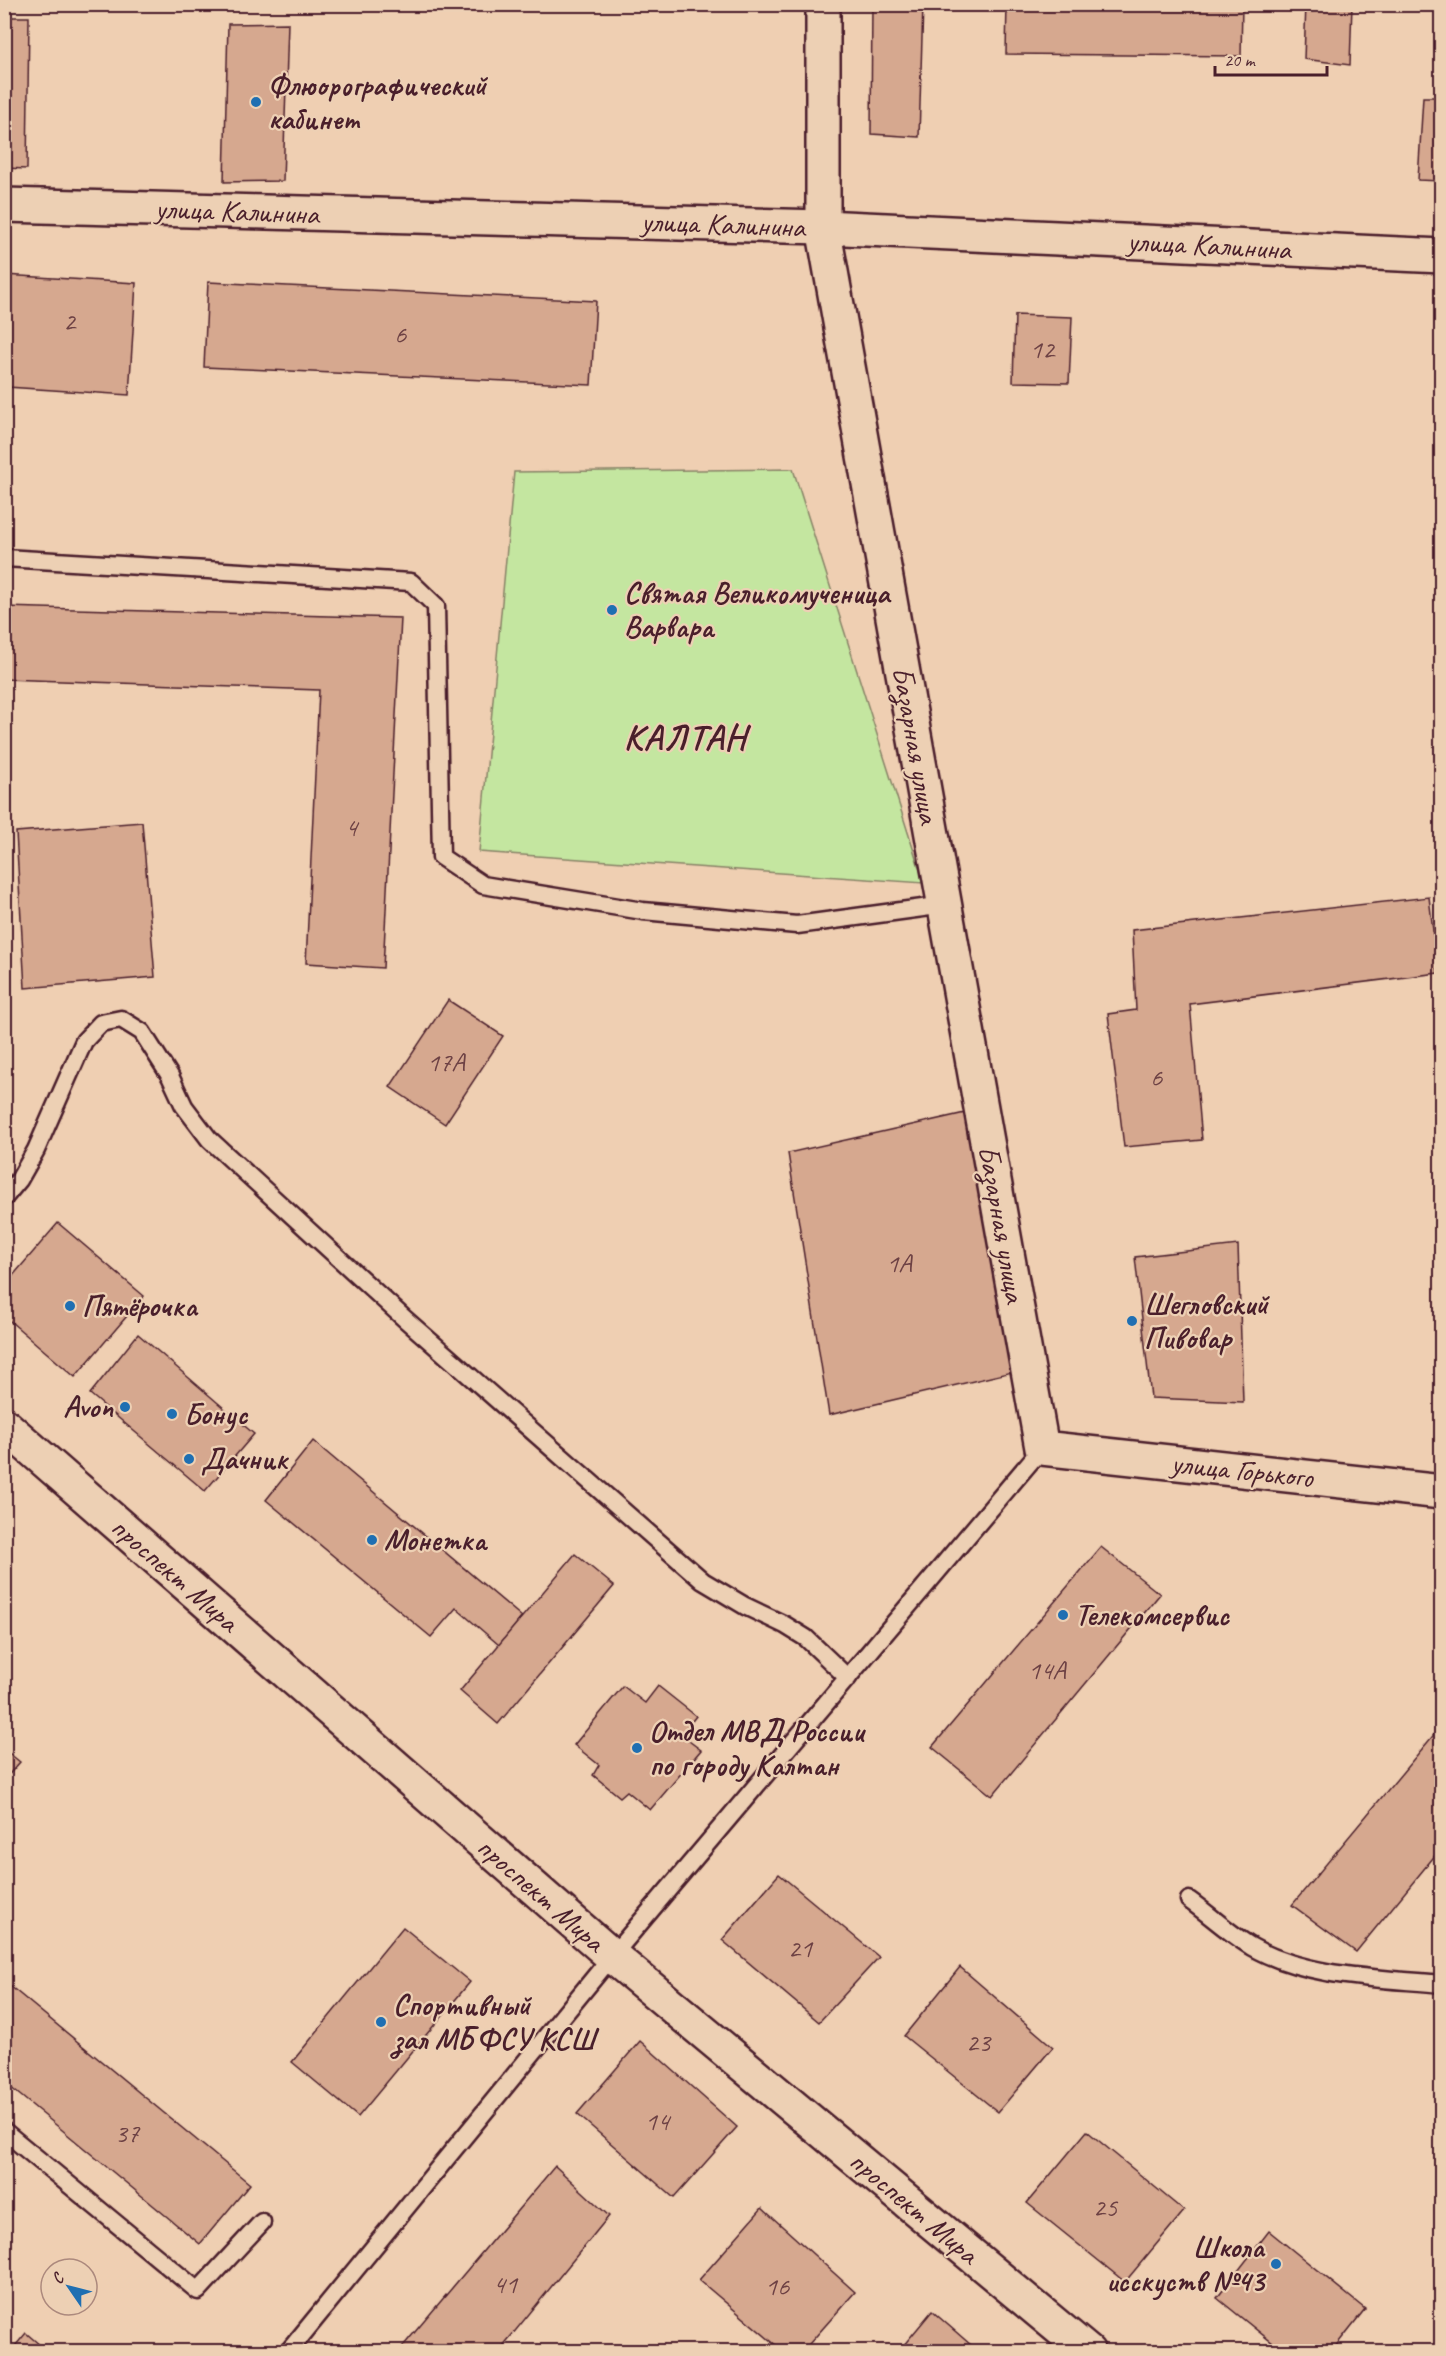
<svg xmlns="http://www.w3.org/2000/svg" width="1446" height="2356" font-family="Caveat,sans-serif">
<rect width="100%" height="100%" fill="#efcfb2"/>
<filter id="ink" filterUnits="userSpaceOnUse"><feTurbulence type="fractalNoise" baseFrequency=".0167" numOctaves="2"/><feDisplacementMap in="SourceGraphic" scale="12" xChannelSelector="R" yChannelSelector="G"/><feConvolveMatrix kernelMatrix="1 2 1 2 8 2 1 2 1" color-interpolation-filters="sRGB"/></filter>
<g filter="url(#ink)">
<polygon fill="#c4e6a0" stroke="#878266" stroke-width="1.5" points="793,469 924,883 479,852 514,472"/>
<g fill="#d6a88f" stroke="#4a1f2b" stroke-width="1.5">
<polygon points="872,4 923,4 919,137 871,134"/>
<polygon points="1007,4 1242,4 1241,56 1006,54"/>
<polygon points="1306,4 1352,4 1350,65 1304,59"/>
<polygon points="4,17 29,17 27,169 4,168"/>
<polygon points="288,23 283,181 224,182 228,24"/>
<polygon points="1423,97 1442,97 1442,181 1418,180"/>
<polygon points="4,275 136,283 129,395 7,387 9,360 4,359"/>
<polygon points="208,282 596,301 591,385 204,367"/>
<polygon points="1015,315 1072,317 1069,383 1013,382"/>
<polygon points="4,607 401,618 383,968 306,963 319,690 4,679"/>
<polygon points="142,822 155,977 25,988 16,832"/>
<polygon points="1429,897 1438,973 1190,1004 1202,1140 1124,1147 1108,1014 1136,1010 1132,930"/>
<polygon points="448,1000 503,1036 445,1124 390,1087"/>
<polygon points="965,1113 1012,1372 829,1415 788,1153"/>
<polygon points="58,1223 144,1296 75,1377 4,1316 4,1286"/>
<polygon points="1238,1245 1243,1402 1151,1398 1135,1257"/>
<polygon points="138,1334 254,1434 205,1491 90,1394"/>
<polygon points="313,1441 522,1617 499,1645 456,1608 431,1637 266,1500"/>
<polygon points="1101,1547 1160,1594 992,1796 932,1747"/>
<polygon points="575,1554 614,1586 498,1724 460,1691"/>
<polygon points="623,1686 645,1703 658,1686 696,1716 681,1735 701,1750 650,1810 627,1791 620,1797 593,1775 599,1765 574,1745"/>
<polygon points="1442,1725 1442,1847 1356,1952 1292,1905"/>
<polygon points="4,1749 20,1762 4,1780"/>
<polygon points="779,1874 879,1957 819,2022 722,1940"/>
<polygon points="403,1927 470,1982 358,2117 292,2062"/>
<polygon points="960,1967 1053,2047 998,2112 904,2036"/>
<polygon points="4,1981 250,2184 200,2244 4,2082"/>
<polygon points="640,2041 737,2127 674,2198 577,2114"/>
<polygon points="1087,2131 1184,2211 1125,2282 1027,2203"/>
<polygon points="555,2166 609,2216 498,2352 398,2352"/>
<polygon points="762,2208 855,2292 802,2352 784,2352 699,2280"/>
<polygon points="1269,2231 1365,2309 1331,2352 1284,2352 1217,2298"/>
<polygon points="932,2311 979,2352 898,2352"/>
<polygon points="26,2333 48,2352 10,2352"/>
</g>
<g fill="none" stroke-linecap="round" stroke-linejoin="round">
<g stroke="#4a1f2b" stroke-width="21">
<g id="lane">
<polyline points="4,558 411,582 436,606 441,857 483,885 643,911 797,925 945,905"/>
<polyline points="4,1198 19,1180 36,1150 84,1041 101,1023 121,1019 142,1032 170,1076 184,1106 209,1139 405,1319 703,1581 745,1606 785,1625 806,1638 848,1678"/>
<path d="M1189 1900C1210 1915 1230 1934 1252 1947 1306 1978 1381 1978 1442 1984"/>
<polyline points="4,2131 198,2291 262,2222"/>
<polyline points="288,2352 612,1956 1042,1448"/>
</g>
</g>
<g stroke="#4a1f2b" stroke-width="38">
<g id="street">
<polyline points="823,4 823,227 1042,1448 1442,1492"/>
<polyline points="4,1425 612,1956 1088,2352"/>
</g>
</g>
<g stroke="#4a1f2b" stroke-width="38">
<polyline id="secondary" points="4,205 823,227 1442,256"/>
</g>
<use href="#lane" stroke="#edd0b4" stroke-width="16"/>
<use href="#street" stroke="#edd0b4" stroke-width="33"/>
<use href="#secondary" stroke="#edd0b4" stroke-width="33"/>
</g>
</g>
<g fill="#1f6fb2" stroke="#edd0b4" stroke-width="2">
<circle cx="256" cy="102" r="6"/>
<circle cx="612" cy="610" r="6"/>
<circle cx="70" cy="1306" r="6"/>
<circle cx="1132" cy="1321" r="6"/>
<circle cx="125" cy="1407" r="6"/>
<circle cx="172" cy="1414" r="6"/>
<circle cx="189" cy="1459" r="6"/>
<circle cx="372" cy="1540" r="6"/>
<circle cx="1063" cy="1615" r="6"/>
<circle cx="637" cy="1748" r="6"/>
<circle cx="381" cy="2022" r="6"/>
<circle cx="1276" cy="2264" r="6"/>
</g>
<g text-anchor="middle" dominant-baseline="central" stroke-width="4.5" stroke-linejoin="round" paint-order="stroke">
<g font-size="27" fill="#6d4144">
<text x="69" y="321">2</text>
<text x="400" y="334">6</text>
<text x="1042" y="349">12</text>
<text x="351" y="827">4</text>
<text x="446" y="1062">17А</text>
<text x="1156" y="1077">6</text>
<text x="899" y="1263">1А</text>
<text x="1047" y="1670">14А</text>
<text x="800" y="1948">21</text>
<text x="978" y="2042">23</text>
<text x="657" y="2121">14</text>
<text x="127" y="2133">37</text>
<text x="1105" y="2207">25</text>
<text x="505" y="2284">41</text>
<text x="777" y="2286">16</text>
</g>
<g font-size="30" font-weight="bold" fill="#4a1f2b" stroke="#edd0b4" text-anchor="start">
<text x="268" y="85">Флюорографический<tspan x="268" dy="34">кабинет</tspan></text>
<text x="624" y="593">Святая Великомученица<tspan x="624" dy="34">Варвара</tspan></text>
<text x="1144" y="1304">Шегловский<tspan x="1144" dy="34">Пивовар</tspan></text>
<text x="82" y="1306">Пятёрочка</text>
<text x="113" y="1407" text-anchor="end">Avon</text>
<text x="184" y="1414">Бонус</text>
<text x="201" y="1459">Дачник</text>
<text x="384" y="1540">Монетка</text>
<text x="1075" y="1615">Телекомсервис</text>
<text x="649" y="1731">Отдел МВД России<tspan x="649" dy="34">по городу Калтан</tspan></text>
<text x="393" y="2005">Спортивный<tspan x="393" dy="34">зал МБФСУ КСШ</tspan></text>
<text x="1264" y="2247" text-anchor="end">Школа<tspan x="1264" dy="34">исскуств №43</tspan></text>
</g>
<g font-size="30" fill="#4a1f2b" stroke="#edd0b4">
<text transform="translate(237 211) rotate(2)">улица Калинина</text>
<text transform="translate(723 224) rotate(2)">улица Калинина</text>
<text transform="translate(1209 245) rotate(3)">улица Калинина</text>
<text transform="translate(916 745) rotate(80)">Базарная улица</text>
<text transform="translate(1002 1224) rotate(80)">Базарная улица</text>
<text transform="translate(1242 1470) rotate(6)">улица Горького</text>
<text transform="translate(175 1574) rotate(41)">проспект Мира</text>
<text transform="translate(541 1894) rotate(41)">проспект Мира</text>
<text transform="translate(914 2207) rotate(40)">проспект Мира</text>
</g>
<g font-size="36" font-weight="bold" letter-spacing="1.5" fill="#4a1f2b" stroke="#edd0b4">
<text x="685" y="737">КАЛТАН</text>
</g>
</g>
<rect width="1446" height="2356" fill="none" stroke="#edd0b4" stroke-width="24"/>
<rect x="12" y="12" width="1422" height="2332" fill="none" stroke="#4a1f2b" stroke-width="2" filter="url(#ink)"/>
<g transform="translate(69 2287) rotate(305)"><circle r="28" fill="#edd0b4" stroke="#ac897d" stroke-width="1.5"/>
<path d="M0-4.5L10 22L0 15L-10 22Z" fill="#1f6fb2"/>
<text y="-9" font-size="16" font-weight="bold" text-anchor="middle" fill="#4a1f2b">С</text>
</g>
<path d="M1215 66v9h112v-9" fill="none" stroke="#4a1f2b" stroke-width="3"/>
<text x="1224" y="66" font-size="18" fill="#4a1f2b" stroke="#edd0b4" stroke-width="4.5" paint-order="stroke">20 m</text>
</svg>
